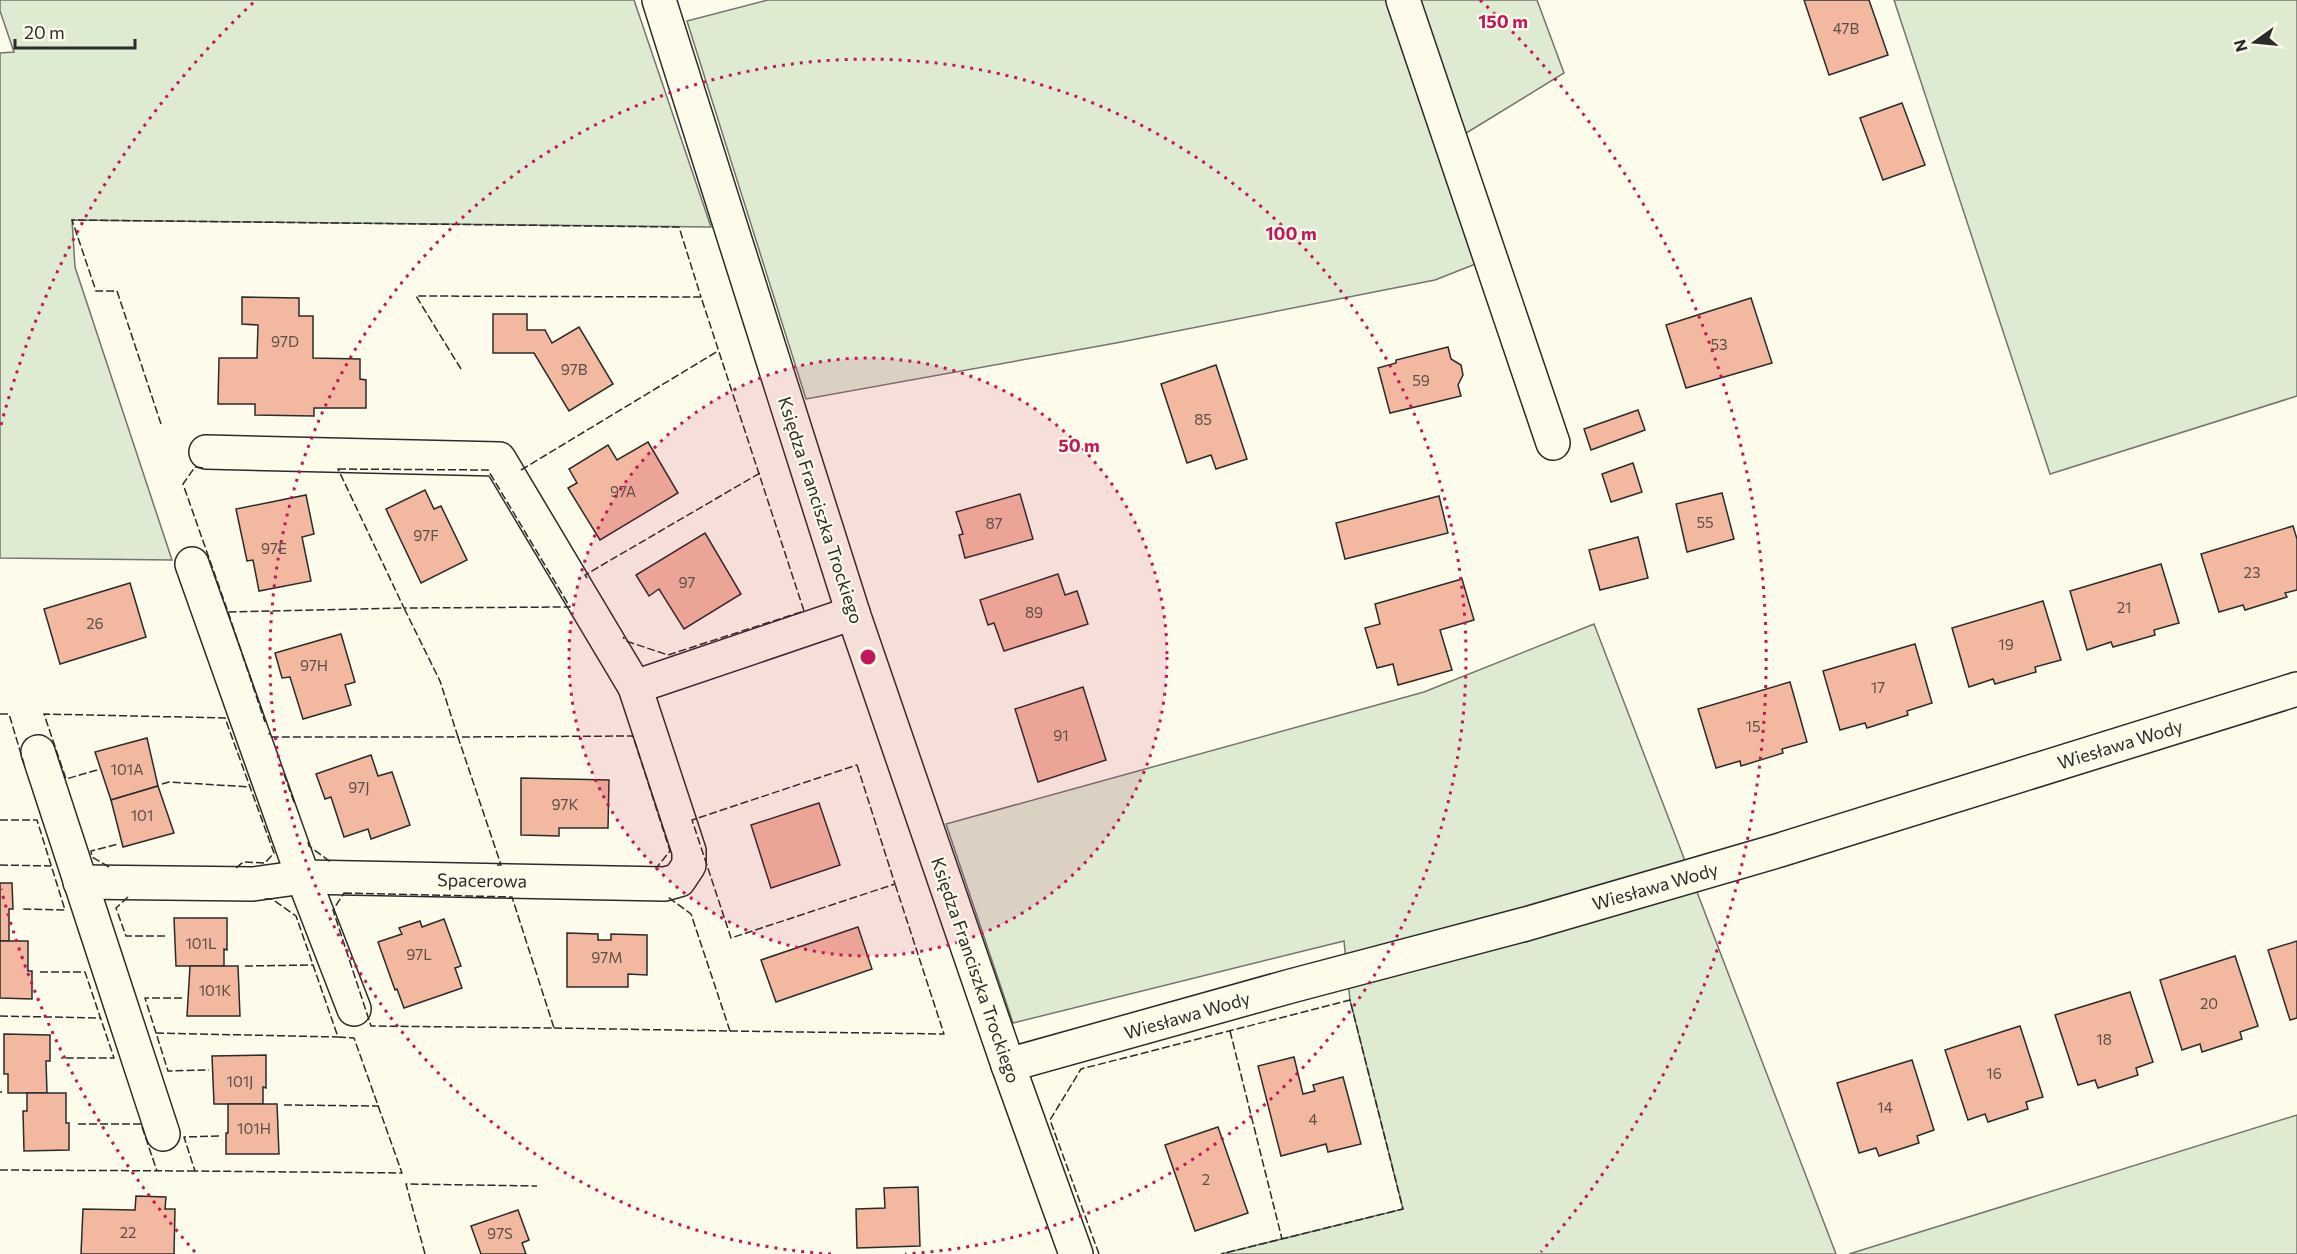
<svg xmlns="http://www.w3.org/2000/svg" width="2297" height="1254" font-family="Commissioner,sans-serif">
<rect width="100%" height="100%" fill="#fdfbea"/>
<g fill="#deebd1" stroke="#74746e" stroke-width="1.5">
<polygon points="0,0 634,0 711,227 72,220 75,267 172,560 0,558 0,53 14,52 0,11"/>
<polygon points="768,0 1386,0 1478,263 1435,280 1116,343 806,399 687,21"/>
<polygon points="1419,0 1537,0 1564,73 1463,135"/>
<polygon points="1894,0 2297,0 2297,396 2050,474"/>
<polygon points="1594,624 1836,1254 1221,1254 1403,1209 1350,1000 1344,941 1013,1023 946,824 1424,692"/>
<polygon points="2297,1115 2297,1254 1849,1254"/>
</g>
<g fill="#f2b8a0" stroke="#2b2b2b" stroke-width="1.5">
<polygon points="1804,0 1869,0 1888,55 1829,75"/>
<polygon points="1902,103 1925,165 1883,180 1860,118"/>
<polygon points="242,297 299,298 299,316 313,316 313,358 360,359 360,379 366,380 366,408 314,408 314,416 255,415 255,404 218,404 219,358 257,358 258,325 242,324"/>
<polygon points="1751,298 1772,363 1686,388 1666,325"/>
<polygon points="493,314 527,314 527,330 545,330 552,343 579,327 613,384 569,411 534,353 493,353"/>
<polygon points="1448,347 1451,359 1461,365 1463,375 1458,385 1461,396 1390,413 1378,368 1396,363 1396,360"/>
<polygon points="1216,365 1247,459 1216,469 1211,455 1187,463 1161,384"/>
<polygon points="1638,410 1645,430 1591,450 1584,429"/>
<polygon points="648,442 678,493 600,540 568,488 577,483 569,469 608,445 617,460"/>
<polygon points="1633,463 1642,492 1611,502 1602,474"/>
<polygon points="425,490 434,509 441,506 467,560 421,583 386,509"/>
<polygon points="1722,493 1734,539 1687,552 1676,504"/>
<polygon points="1020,494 1033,539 965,558 959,535 963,534 956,512"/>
<polygon points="306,495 314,534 302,537 311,581 259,591 253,560 247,561 236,509"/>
<polygon points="1439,496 1448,533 1345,559 1336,523"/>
<polygon points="2293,526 2297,539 2297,590 2285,593 2287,597 2245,610 2243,605 2219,612 2201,554"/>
<polygon points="705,533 741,594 684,629 659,589 649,596 636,575"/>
<polygon points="1638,537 1648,578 1600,590 1589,550"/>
<polygon points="2161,564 2179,623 2154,630 2155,635 2113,647 2111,642 2087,650 2070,591"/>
<polygon points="1058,574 1065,595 1077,591 1088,624 1004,651 994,623 988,625 980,600"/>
<polygon points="1462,579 1474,620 1440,630 1452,670 1398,685 1393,664 1377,668 1365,628 1380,624 1375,604"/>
<polygon points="130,583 146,637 60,664 44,609"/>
<polygon points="2043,601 2061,660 2035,667 2036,672 1995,684 1993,679 1969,687 1952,628"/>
<polygon points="341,634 355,682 345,685 351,705 303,719 290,677 282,678 275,653"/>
<polygon points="1915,644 1932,703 1907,711 1908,715 1867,728 1865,723 1840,730 1823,671"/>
<polygon points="1790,682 1807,742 1782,749 1783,753 1741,766 1740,761 1716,768 1698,709"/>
<polygon points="1083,687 1106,760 1038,782 1015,709"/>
<polygon points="147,738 158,786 111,800 95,752"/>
<polygon points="371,755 378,776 392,772 410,825 371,839 368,829 344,837 331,797 325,799 316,774"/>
<polygon points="521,778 609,780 608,828 559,828 559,836 521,835"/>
<polygon points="158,786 174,833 123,847 111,800"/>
<polygon points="819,803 840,865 771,888 751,825"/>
<polygon points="0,883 12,883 13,909 9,909 9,941 0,941"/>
<polygon points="174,918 227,918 227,950 224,949 224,966 176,966"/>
<polygon points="444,919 461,966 455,968 462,988 404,1008 397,989 395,990 378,942 402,934 399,928 420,921 422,927"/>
<polygon points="858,927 872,969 776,1002 761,960"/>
<polygon points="567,933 598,934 598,940 611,940 611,934 647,935 647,975 628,974 628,987 567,987"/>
<polygon points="0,941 28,941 28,971 32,971 32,999 0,998"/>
<polygon points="2297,941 2297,1018 2290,1020 2268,950"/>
<polygon points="2235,956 2258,1026 2240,1032 2242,1039 2202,1052 2200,1044 2182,1050 2160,980"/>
<polygon points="190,966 238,966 240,1016 187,1016"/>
<polygon points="2130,992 2153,1062 2136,1068 2138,1075 2098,1088 2095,1080 2078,1085 2055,1015"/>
<polygon points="2020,1026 2043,1097 2026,1102 2028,1109 1988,1122 1985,1114 1968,1120 1945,1050"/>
<polygon points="4,1034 50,1035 50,1061 46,1061 47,1093 8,1093 8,1074 4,1074"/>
<polygon points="266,1055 266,1088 263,1087 263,1104 214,1104 212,1056"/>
<polygon points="1294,1057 1303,1094 1315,1091 1313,1085 1343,1077 1361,1144 1328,1152 1326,1144 1281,1156 1258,1066"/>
<polygon points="1912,1060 1934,1130 1917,1136 1919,1143 1879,1156 1876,1148 1859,1153 1837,1083"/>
<polygon points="27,1093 66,1093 66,1123 69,1123 69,1150 24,1151 23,1111 27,1111"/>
<polygon points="228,1104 277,1104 279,1154 226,1154 226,1133 228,1133"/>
<polygon points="1218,1127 1248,1213 1195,1231 1165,1145"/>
<polygon points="918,1187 920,1246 857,1248 856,1209 885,1208 884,1188"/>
<polygon points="136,1196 166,1197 165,1209 175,1209 174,1254 81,1254 83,1209 135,1210"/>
<polygon points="518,1210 529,1240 522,1243 526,1254 481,1254 471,1226"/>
</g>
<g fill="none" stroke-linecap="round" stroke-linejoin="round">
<g stroke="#2b2b2b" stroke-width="36">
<g id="minor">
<polyline points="659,0 853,613 1008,1065 1076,1254"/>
<polyline points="1403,0 1553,443"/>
<polyline points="206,452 499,459 635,687"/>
<polyline points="192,564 303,877 354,1009"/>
<polyline points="38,752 163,1134"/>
<polyline points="80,882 253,884 303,877 665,884 679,880 689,865 689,851 635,687 853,613"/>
<polyline points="1008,1065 1291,986 1526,924 1780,850 2297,689"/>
</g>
</g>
<use href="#minor" stroke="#fdfbea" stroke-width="33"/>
<g stroke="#2b2b2b" stroke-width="1.5" stroke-dasharray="8 3" stroke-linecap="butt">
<polyline points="461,369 416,296 701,297 804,611 668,655 626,641 623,637"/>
<polyline points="161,424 117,291 96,291 72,220 679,227 701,297"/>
<polyline points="203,468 195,467 183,484 228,612 404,608 440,681 458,737 270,737 269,733"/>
<polygon points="338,469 488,470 570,607 404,608"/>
<polyline points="521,470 718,351"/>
<polyline points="587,578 585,575 760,473"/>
<polyline points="228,612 265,722"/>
<polyline points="0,714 9,714 24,764"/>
<polygon points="857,765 895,884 731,938 692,820"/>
<polyline points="97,770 66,779 44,714 225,718 274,853 265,863 243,862 235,869"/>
<polyline points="284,774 295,805"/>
<polyline points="162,784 169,782 250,787"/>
<polyline points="0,820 37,820 65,910 21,909"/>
<polyline points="308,842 309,846 332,863"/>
<polyline points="0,865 51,866"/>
<polyline points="497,865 501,865 458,737 633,736 670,851 657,867 655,867"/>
<polyline points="109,867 92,857 91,851 118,844"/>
<polygon points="344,893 512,897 554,1028 371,1026 333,910"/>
<polyline points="128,897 116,908 126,936 167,936"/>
<polyline points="245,966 313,965"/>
<polyline points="40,972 85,972 114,1058 61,1058"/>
<polyline points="182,998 145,998 168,1071 209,1070"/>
<polyline points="0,1016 100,1018"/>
<polyline points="554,1028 730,1031 691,914 668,897"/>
<polyline points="730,1031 944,1034 895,884"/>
<polyline points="1230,1031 1282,1239"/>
<polyline points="156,1033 338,1037"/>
<polyline points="0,1092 2,1092"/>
<polyline points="284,1105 379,1106"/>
<polyline points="78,1124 141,1124 157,1171"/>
<polyline points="219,1136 184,1137 195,1171 402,1173 354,1038 338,1037 296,916 272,899 263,899"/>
<polyline points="0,1170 195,1171"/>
<polyline points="425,1254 406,1184 537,1186"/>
<polyline points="1099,1254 1050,1120 1081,1069 1350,1000 1403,1209 1221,1254"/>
</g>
</g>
<circle cx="868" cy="657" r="299" fill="#c2185b" fill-opacity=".12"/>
<g fill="none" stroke="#c2185b" stroke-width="3" stroke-dasharray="3 6">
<circle cx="868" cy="657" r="299"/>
<path d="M831 1254A598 598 0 1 1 905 1254"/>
<path d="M195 1252A898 898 0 0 1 1 889M1 425A898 898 0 0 1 256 0M1480 0A898 898 0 0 1 1541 1252"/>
</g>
<g text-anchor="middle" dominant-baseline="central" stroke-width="4.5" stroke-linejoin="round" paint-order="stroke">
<g font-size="15" fill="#5d4e48">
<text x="1846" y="28">47B</text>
<text x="285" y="341">97D</text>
<text x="1719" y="344">53</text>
<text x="574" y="369">97B</text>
<text x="1421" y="380">59</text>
<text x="1203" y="419">85</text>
<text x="623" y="491">97A</text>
<text x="1705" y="522">55</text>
<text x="994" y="523">87</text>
<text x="426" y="535">97F</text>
<text x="274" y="548">97E</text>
<text x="2252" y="572">23</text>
<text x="687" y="582">97</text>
<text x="2124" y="607">21</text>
<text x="1034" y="612">89</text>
<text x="95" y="623">26</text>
<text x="2006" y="644">19</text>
<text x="314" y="665">97H</text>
<text x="1878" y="687">17</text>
<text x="1753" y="726">15</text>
<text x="1061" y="735">91</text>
<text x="127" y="769">101A</text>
<text x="359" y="787">97J</text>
<text x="565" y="804">97K</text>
<text x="142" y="815">101</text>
<text x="201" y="943">101L</text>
<text x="419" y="954">97L</text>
<text x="607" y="957">97M</text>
<text x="215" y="990">101K</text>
<text x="2209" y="1003">20</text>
<text x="2104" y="1039">18</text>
<text x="1994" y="1073">16</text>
<text x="240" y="1081">101J</text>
<text x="1885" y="1107">14</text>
<text x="1313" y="1119">4</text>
<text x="254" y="1128">101H</text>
<text x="1206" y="1179">2</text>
<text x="128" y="1232">22</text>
<text x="500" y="1233">97S</text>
</g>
<g font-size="18" fill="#2b2b2b" stroke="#fdfbea">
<text transform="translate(821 510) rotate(72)">Księdza Franciszka Trockiego</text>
<text transform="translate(2120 744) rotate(-17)">Wiesława Wody</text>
<text transform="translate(482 880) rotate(1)">Spacerowa</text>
<text transform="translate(1655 886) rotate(-16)">Wiesława Wody</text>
<text transform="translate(976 970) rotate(71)">Księdza Franciszka Trockiego</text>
<text transform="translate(1187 1015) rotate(-16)">Wiesława Wody</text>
</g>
</g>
<circle cx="868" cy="657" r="9" fill="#c2185b" stroke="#fdfbea" stroke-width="3"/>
<g font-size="18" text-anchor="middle" font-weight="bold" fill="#c2185b" stroke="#fdfbea" stroke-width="4.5" stroke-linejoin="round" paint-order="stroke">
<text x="1503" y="28">150 m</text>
<text x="1291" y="240">100 m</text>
<text x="1079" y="452">50 m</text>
</g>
<g transform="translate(2255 42) rotate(255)" stroke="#fdfbea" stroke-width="4.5" paint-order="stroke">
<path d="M0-4.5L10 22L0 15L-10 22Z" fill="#2b2b2b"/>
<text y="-9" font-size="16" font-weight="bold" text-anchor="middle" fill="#2b2b2b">N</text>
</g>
<path d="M15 39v9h120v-9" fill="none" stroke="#2b2b2b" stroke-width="3"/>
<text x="24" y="39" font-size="18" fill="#2b2b2b" stroke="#fdfbea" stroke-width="4.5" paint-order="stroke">20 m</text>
</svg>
